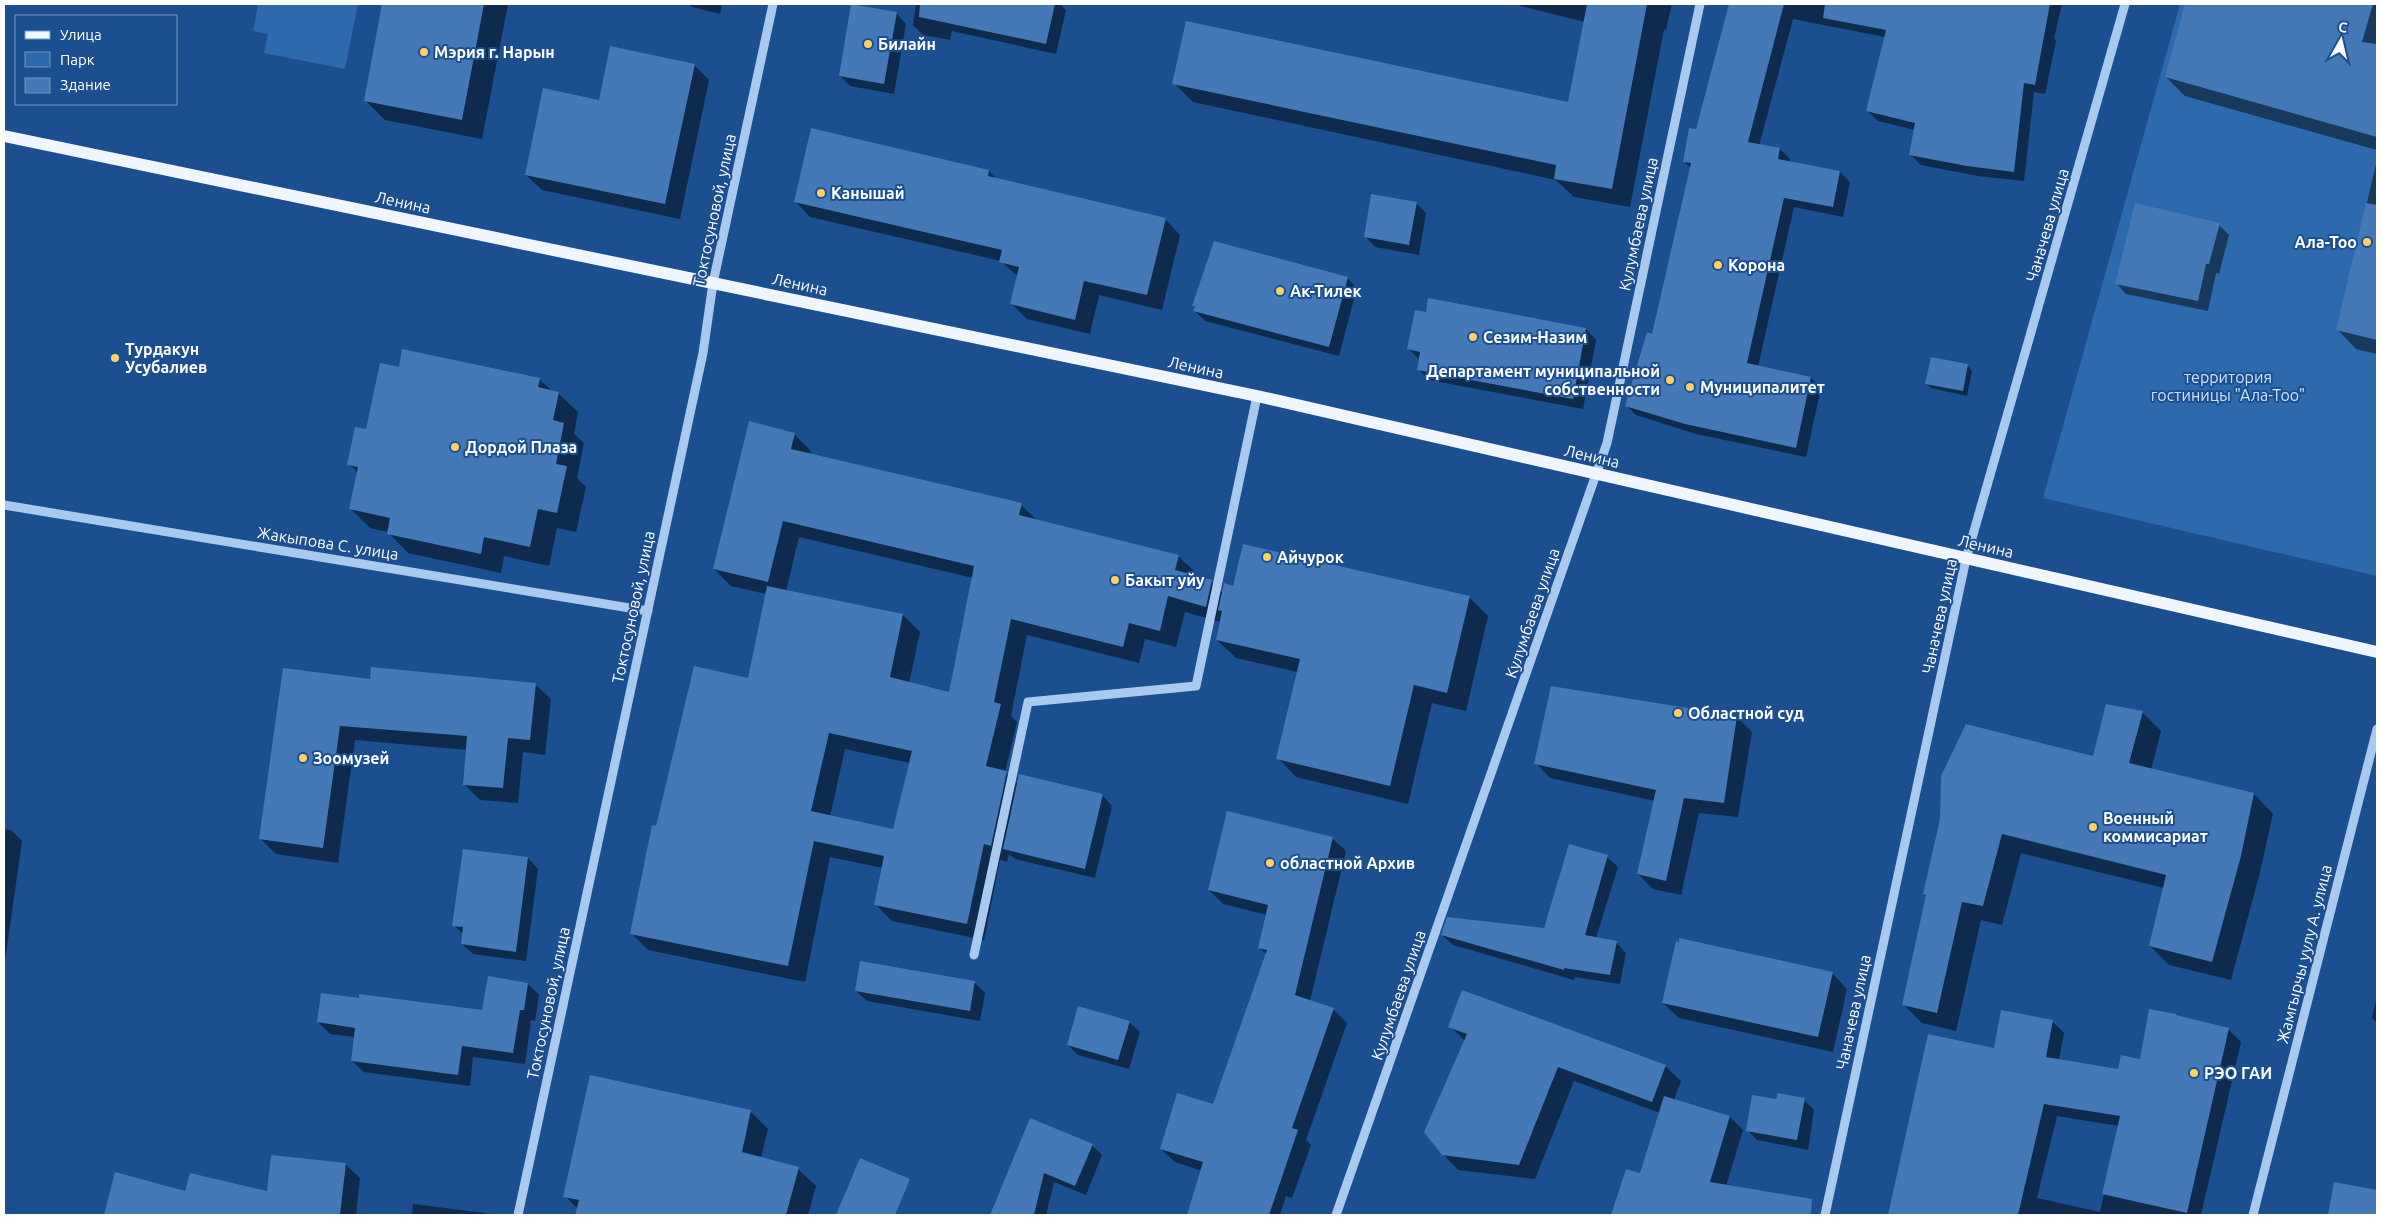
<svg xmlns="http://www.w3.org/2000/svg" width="2381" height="1219" font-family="Ubuntu,sans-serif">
<rect width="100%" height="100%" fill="#1b4f8f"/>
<g fill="#2e69ad">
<polygon points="258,4 358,4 345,69 264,53 268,34 253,31"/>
<polygon points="2180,4 2377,4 2377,576 2043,498"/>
</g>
<g fill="#0007" fill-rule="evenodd">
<polygon points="384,4 508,4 482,139 385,120 365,100"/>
<polygon points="689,4 722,4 720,14 692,7"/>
<polygon points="916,4 1060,4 1066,10 1056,54 952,31 950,40 923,35 913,25"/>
<polygon points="1513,4 1672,4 1666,30 1664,29 1630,207 1574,197 1556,180 1193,102 1174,83 1569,104 1585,22"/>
<polygon points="1730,4 2062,4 2054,38 2056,41 2045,94 2034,92 2024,181 1978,176 1921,165 1911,155 1915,130 1878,121 1868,111 1885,37 1793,19 1759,146 1780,149 1790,159 1789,162 1840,172 1850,182 1843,217 1794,207 1758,367 1811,378 1821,388 1806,457 1696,434 1636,415 1626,405 1653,335 1691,168 1684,162 1697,130"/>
<polygon points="2187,4 2377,4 2377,150 2185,96 2166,77"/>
<polygon points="896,13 906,24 894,94 850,86 840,76"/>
<polygon points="694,65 709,80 680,219 542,190 526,175 600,101"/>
<polygon points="812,130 989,171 997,180 1165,219 1180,235 1162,310 1099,295 1090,334 1027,319 1012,304 1018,277 1001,261 810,217 795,201"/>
<polygon points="2377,160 2377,354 2356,349 2337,329"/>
<polygon points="1416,203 1426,213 1419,255 1375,247 1365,236"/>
<polygon points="2219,225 2229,235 2219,274 2216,273 2208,311 2126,294 2116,283"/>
<polygon points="1347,278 1357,288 1339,356 1205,321 1195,311 1194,305"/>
<polygon points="1586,329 1596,340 1583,409 1429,380 1418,369 1419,359 1409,349"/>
<polygon points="403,351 540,380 552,391 558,393 578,412 574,434 584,443 577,478 586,487 576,532 557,528 549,566 504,556 501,573 408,553 388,532 370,528 350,508 358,473 349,464 400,369"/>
<polygon points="1968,366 1972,371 1967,396 1931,388 1926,383"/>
<path d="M794 434 811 451 810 455 1021 505 1037 520 1178 556 1195 572 1194 576 1211 581 1223 593 1234 587 1469 597 1488 616 1466 711 1432 703 1408 804 1296 777 1278 758 1298 672 1236 658 1217 640 1221 622 1185 612 1176 647 1145 639 1139 663 1027 635 1011 716 1017 722 1005 772 1018 784 1102 795 1112 806 1095 878 1015 859 1009 854 1007 862 1000 860 984 940 892 921 875 904 883 868 830 857 805 982 648 950 631 933 657 828 749 680 766 594 731 586 714 569ZM799 537 973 578 950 693 909 683 920 632 903 615 786 591ZM845 749 910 763 894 831 830 817Z"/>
<polygon points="371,681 535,684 551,699 545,755 523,752 518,803 480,800 465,785 468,750 355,740 338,863 276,854 261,839"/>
<polygon points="2142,712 2161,731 2151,770 2254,794 2273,814 2259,876 2231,980 2169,965 2150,946 2164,888 2021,853 2002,925 1981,920 1956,1031 1922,1023 1903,1004 1927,897 1924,894 2094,758"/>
<polygon points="1737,717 1752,732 1738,817 1699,813 1681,895 1653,889 1638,874 1655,801 1550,778 1536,763"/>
<polygon points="4,829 11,830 22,841 4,968"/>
<polygon points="1332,838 1346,851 1310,1001 1333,1009 1347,1023 1306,1140 1311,1145 1292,1198 1286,1196 1280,1215 1188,1215 1202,1171 1175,1162 1161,1149 1213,1105 1267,955 1259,947 1267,915 1223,904 1209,890"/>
<polygon points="464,850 528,858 538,869 526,961 473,954 462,944 464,935 454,925"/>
<polygon points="1607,857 1618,867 1596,938 1616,942 1626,953 1620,984 1575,977 1574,980 1453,945 1442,935 1545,929"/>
<polygon points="1832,973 1847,989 1833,1052 1679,1018 1663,1003"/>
<polygon points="974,982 985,993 980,1021 867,1001 856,991"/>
<polygon points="528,984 539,995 535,1021 531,1020 525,1064 473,1057 470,1086 364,1072 352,1061 355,1037 330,1034 318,1022 483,1012"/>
<polygon points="2377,996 2377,1023 2372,1018"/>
<path d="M2178 1017 2228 1029 2241 1042 2201 1215H1889L1929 1035 1995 1050 2052 1021 2064 1033 2059 1060 2119 1070 2141 1060ZM2057 1116 2119 1126 2100 1212 2037 1198Z"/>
<polygon points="1129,1022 1140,1032 1129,1069 1078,1055 1068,1045"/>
<polygon points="1450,1026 1665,1066 1681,1081 1674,1100 1730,1117 1743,1130 1726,1186 1803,1210 1802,1215 1613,1215 1627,1170 1641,1175 1660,1113 1574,1081 1535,1179 1458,1170 1443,1154 1465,1041"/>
<polygon points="1804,1100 1814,1110 1808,1150 1757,1140 1747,1130"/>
<polygon points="750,1111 768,1129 761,1158 798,1169 816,1186 808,1215 576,1215 578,1209 565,1196"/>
<polygon points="1031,1119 1092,1145 1102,1155 1086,1195 1054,1182 1046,1215 992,1215 995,1201 997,1201"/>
<polygon points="345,1164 360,1178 356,1215 105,1215 116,1174 185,1199 269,1193"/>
<polygon points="2335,1183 2377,1191 2377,1215 2329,1215"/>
<polygon points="413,1204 485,1213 487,1215 412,1215"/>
</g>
<g fill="#4478b7" fill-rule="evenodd">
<polygon points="382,4 484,4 462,120 364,101"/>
<polygon points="851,4 897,12 884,84 839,76"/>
<polygon points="920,4 1055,4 1046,44 919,17"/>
<polygon points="1587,4 1647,4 1612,189 1554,179 1556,165 1172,84 1186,21 1568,102"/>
<polygon points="1729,4 1784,4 1748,142 1780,148 1778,159 1840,171 1833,207 1784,198 1747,363 1811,377 1796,448 1685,424 1625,406 1647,332 1652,334 1691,163 1683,162 1689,128 1696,129"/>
<polygon points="1825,4 2050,4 2035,85 2024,83 2014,172 1967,166 1909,155 1915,123 1866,111 1886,30 1823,18"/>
<polygon points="2185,4 2373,4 2362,42 2377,44 2377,137 2165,77"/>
<polygon points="610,46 695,64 665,204 525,175 543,88 599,100"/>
<polygon points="811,128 989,170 988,176 1166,218 1147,295 1084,281 1075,320 1010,304 1019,267 999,262 1002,250 794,202"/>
<polygon points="1371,194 1417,202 1409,245 1364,237"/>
<polygon points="2135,203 2220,223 2209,264 2206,264 2198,301 2115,284"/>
<polygon points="2366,203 2377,205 2377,340 2336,330"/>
<polygon points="1214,241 1348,277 1329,347 1193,311 1195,306 1192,306"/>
<polygon points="1428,298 1586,328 1573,399 1417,370 1420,352 1407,349 1415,310 1426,312"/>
<polygon points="402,349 540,378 538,387 559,392 553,420 564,423 556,464 567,466 557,513 538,509 530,547 484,537 481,554 387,534 390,518 349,509 358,467 347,465 355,427 366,429 380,363 399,367"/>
<polygon points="1931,357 1968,364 1963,391 1925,384"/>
<path d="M749 421 795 433 791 449 1022 503 1019 515 1179 555 1175 570 1212 580 1206 607 1168 596 1160 631 1129 623 1123 647 1011 619 994 702 1001 704 986 766 1007 771 991 846 984 844 967 924 874 905 884 856 814 841 788 966 630 934 652 825 656 826 694 666 748 678 767 586 903 614 890 677 949 692 974 566 783 521 768 582 713 569ZM829 733 912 751 893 829 811 811Z"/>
<polygon points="1243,544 1470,596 1447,693 1414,685 1390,786 1276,759 1300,659 1216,640 1222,611 1218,610 1224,583 1233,586"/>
<polygon points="371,667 536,683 530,740 508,738 503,788 463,785 467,736 340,726 323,848 259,839 283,668 370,679"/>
<polygon points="1551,686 1737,716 1724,803 1684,798 1666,881 1637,874 1656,790 1534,764"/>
<polygon points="2106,704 2143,711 2129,763 2254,793 2241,856 2212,962 2149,946 2166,875 2002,834 1983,906 1962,902 1937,1013 1902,1005 1926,895 1923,894 1940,819 1941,776 1966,724 2093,756"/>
<polygon points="1019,774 1103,794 1085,869 1003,849"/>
<polygon points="1227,811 1333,837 1295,995 1334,1008 1292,1128 1298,1130 1269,1215 1187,1215 1203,1162 1160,1149 1177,1093 1213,1104 1267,950 1258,948 1268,905 1208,890"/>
<polygon points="1569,844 1608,855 1585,935 1617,941 1610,975 1564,968 1564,970 1441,935 1447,917 1544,928"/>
<polygon points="463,849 528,857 516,952 461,944 463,927 452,926"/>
<polygon points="1679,938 1833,972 1818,1037 1662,1003 1676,941 1679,942"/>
<polygon points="860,961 975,981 970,1011 855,991"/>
<polygon points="488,976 528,983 524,1010 520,1010 513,1053 462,1046 458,1075 351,1061 355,1028 317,1022 321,993 359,998 359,994 482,1010"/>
<polygon points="1462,990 1666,1065 1652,1102 1558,1067 1519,1165 1442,1155 1424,1132 1467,1034 1448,1027"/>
<polygon points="1078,1006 1130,1021 1118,1060 1067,1045"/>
<polygon points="2149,1009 2176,1014 2176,1015 2229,1028 2187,1213 2102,1194 2120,1116 2044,1104 2018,1215 1888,1215 1928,1034 1994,1048 2001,1010 2053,1020 2046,1057 2118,1069 2121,1055 2140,1059"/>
<polygon points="590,1075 751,1110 742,1152 799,1167 786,1215 575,1215 579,1200 563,1197"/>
<polygon points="1778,1093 1805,1098 1797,1140 1746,1131 1752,1095 1776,1099"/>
<polygon points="1664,1096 1730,1116 1710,1182 1812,1199 1811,1215 1611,1215 1626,1169 1640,1173"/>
<polygon points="1030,1118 1093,1144 1075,1186 1044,1173 1034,1215 990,1215"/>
<polygon points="271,1155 346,1163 340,1215 104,1215 115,1172 185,1191 190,1173 267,1191"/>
<polygon points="860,1158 910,1179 895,1215 836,1215"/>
<polygon points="2334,1182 2377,1190 2377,1215 2328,1215"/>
</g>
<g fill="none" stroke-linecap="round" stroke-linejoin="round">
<g stroke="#a9c9ee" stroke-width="9">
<polyline points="4,505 648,611"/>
<polyline points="974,955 1028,702 1196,686 1257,396"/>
<polyline points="518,1215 703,353 713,283 773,4"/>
<polyline points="1336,1215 1607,443 1700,4"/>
<polyline points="1825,1215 1966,559 2125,4"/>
<polyline points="2253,1215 2377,729"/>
</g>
<polyline stroke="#f0f6ff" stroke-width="12" points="4,136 1257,396 2377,652"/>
</g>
<g fill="#ffd166" stroke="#1b4f8f" stroke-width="2">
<circle cx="868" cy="44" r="5"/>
<circle cx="424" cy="52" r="5"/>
<circle cx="821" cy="193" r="5"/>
<circle cx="2367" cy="242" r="5"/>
<circle cx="1718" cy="265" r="5"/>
<circle cx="1280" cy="291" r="5"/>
<circle cx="1473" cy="337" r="5"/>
<circle cx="115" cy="358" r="5"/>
<circle cx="1670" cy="380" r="5"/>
<circle cx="1690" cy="387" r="5"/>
<circle cx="455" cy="447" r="5"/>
<circle cx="1267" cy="557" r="5"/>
<circle cx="1115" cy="580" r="5"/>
<circle cx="1678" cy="713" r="5"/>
<circle cx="303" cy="758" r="5"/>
<circle cx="2093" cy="827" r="5"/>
<circle cx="1270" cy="863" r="5"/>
<circle cx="2194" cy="1073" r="5"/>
</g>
<g text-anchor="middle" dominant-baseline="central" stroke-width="4" stroke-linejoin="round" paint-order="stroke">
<g font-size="16" font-weight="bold" fill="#fff" stroke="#1b4f8f" text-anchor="start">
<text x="878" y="44">Билайн</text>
<text x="434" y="52">Мэрия г. Нарын</text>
<text x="831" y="193">Канышай</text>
<text x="2357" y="242" text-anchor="end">Ала-Тоо</text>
<text x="1728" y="265">Корона</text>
<text x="1290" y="291">Ак-Тилек</text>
<text x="1483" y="337">Сезим-Назим</text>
<text x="125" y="349">Турдакун<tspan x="125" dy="18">Усубалиев</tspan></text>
<text x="1660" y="371" text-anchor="end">Департамент муниципальной<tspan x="1660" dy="18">собственности</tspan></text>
<text x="1700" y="387">Муниципалитет</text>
<text x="465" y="447">Дордой Плаза</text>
<text x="1277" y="557">Айчурок</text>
<text x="1125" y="580">Бакыт уйу</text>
<text x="1688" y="713">Областной суд</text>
<text x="313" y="758">Зоомузей</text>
<text x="2103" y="818">Военный<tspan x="2103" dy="18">коммисариат</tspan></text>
<text x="1280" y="863">областной Архив</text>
<text x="2204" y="1073">РЭО ГАИ</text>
</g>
<g font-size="16" fill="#fff" stroke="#1b4f8f">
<text transform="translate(403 202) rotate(12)">Ленина</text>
<text transform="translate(714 210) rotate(-78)">Токтосуновой, улица</text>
<text transform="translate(1638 224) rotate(-78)">Кулумбаева улица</text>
<text transform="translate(2047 225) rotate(-74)">Чаначева улица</text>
<text transform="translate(800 284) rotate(12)">Ленина</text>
<text transform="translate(1196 367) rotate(12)">Ленина</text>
<text transform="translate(1592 456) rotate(13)">Ленина</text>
<text transform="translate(328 543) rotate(9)">Жакыпова С. улица</text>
<text transform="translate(1986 546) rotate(13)">Ленина</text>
<text transform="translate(633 607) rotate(-78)">Токтосуновой, улица</text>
<text transform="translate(1532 613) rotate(-71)">Кулумбаева улица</text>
<text transform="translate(1939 616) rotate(-78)">Чаначева улица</text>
<text transform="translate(2304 954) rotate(-76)">Жамгырчы уулу А. улица</text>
<text transform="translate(1398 995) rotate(-71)">Кулумбаева улица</text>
<text transform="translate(548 1003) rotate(-78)">Токтосуновой, улица</text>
<text transform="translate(1853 1012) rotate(-78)">Чаначева улица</text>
</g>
<g font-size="16" fill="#cfe3fa" stroke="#1b4f8f">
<text x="2228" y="377">территория<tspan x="2228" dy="18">гостиницы "Ала-Тоо"</tspan></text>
</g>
</g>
<rect width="2381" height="1219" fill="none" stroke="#ffffff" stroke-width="10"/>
<rect x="15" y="15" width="162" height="90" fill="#1b4f8f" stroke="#7695bc"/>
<rect x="25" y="31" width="25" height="8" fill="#f0f6ff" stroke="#7695bc"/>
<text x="60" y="40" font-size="15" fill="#ffffff">Улица</text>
<rect x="25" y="52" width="25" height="15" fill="#2e69ad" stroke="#7695bc"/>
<text x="60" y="65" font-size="15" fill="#ffffff">Парк</text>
<rect x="25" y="78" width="25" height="15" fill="#4478b7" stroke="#7695bc"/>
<text x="60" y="90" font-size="15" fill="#ffffff">Здание</text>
<g transform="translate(2341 40) rotate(8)" stroke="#1b4f8f" stroke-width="4" paint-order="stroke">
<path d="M0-4L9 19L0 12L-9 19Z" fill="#ffffff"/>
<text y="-8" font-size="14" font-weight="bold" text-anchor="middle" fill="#ffffff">С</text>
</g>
</svg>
